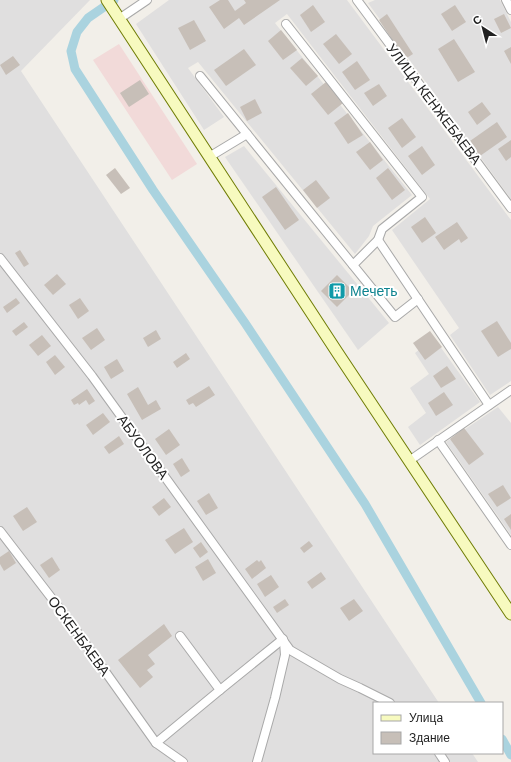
<svg xmlns="http://www.w3.org/2000/svg" width="511" height="762" font-family="Arial,sans-serif">
<rect width="100%" height="100%" fill="#f2efe9"/>
<g fill="#e0dfdf">
<polygon points="0,0 90,0 21,71 439,703 374,703 374,753 472,753 478,762 0,762"/>
<polygon points="169,0 347,0 511,220 511,381 490,395 450,335 459,328 392,230 430,199 287,14 275,23 412,195 373,226 369,236 355,254 198,62 188,68 224,117 204,130 136,24"/>
<polygon points="375,0 500,0 511,22 511,199 368,3"/>
<polygon points="244,146 389,323 358,350 225,157"/>
<polygon points="434,338 480,402 420,445 408,427 426,413 410,388 429,374 415,353"/>
<polygon points="498,407 511,423 511,535 446,442"/>
</g>
<polygon fill="#f2dad9" points="119,44 197,164 172,180 93,60"/>
<g fill="none" stroke-linecap="round" stroke-linejoin="round">
<g stroke="#aad3df" stroke-width="9">
<polyline points="114,0 88,18 77,32 71,51 75,69 153,190 245,323 365,504 481,703"/>
<polyline points="502,739 511,755"/>
</g>
</g>
<g fill="#c7bfb8">
<polygon points="220,0 228,0 235,11 246,3 244,0 280,0 244,25 239,18 224,29 209,7"/>
<polygon points="313,5 325,22 311,32 300,15"/>
<polygon points="455,5 466,22 452,31 441,14"/>
<polygon points="387,14 413,54 405,59 379,20"/>
<polygon points="504,14 511,28 501,33 494,19"/>
<polygon points="194,20 206,41 190,50 178,28"/>
<polygon points="281,30 297,50 283,60 268,41"/>
<polygon points="336,34 352,54 339,64 323,44"/>
<polygon points="454,39 475,72 458,82 438,49"/>
<polygon points="511,47 511,64 504,51"/>
<polygon points="244,49 256,65 226,86 214,70"/>
<polygon points="13,56 20,65 6,75 0,65"/>
<polygon points="302,58 318,76 306,86 290,68"/>
<polygon points="357,61 370,80 355,90 342,72"/>
<polygon points="140,80 149,94 129,107 120,93"/>
<polygon points="326,82 343,103 328,115 311,94"/>
<polygon points="379,84 387,96 373,106 364,93"/>
<polygon points="255,99 262,113 247,121 240,107"/>
<polygon points="482,102 491,114 477,125 468,112"/>
<polygon points="348,113 363,135 348,144 334,123"/>
<polygon points="402,118 416,137 402,148 388,128"/>
<polygon points="497,122 507,137 480,156 470,141"/>
<polygon points="511,140 511,157 506,161 498,149"/>
<polygon points="370,142 383,160 370,170 356,152"/>
<polygon points="422,146 435,165 422,175 408,156"/>
<polygon points="115,168 130,188 121,194 106,175"/>
<polygon points="388,168 405,190 392,200 376,178"/>
<polygon points="316,180 330,198 317,208 303,190"/>
<polygon points="276,187 299,220 285,230 262,197"/>
<polygon points="425,217 436,233 422,243 411,227"/>
<polygon points="457,222 468,238 461,243 459,239 444,250 435,237"/>
<polygon points="20,250 29,264 24,267 15,253"/>
<polygon points="57,274 66,284 53,295 44,285"/>
<polygon points="337,275 353,291 337,307 321,291"/>
<polygon points="16,298 20,303 7,313 3,307"/>
<polygon points="80,298 89,311 78,319 69,305"/>
<polygon points="497,321 511,343 511,349 498,357 481,331"/>
<polygon points="24,322 28,327 16,336 12,331"/>
<polygon points="97,328 105,340 91,350 82,338"/>
<polygon points="156,330 161,339 148,347 143,338"/>
<polygon points="430,331 442,347 425,360 413,343"/>
<polygon points="42,335 51,346 38,356 29,345"/>
<polygon points="186,353 190,359 177,368 173,362"/>
<polygon points="55,355 65,367 55,375 46,362"/>
<polygon points="117,359 124,371 111,379 104,367"/>
<polygon points="447,366 456,379 441,388 433,376"/>
<polygon points="209,386 215,395 196,407 193,403 189,405 186,400"/>
<polygon points="138,387 148,405 156,400 161,409 142,420 127,394"/>
<polygon points="87,389 95,401 89,405 86,400 79,405 78,403 74,405 71,400"/>
<polygon points="444,392 453,405 436,416 428,403"/>
<polygon points="103,413 110,422 93,435 86,425"/>
<polygon points="464,428 484,454 469,465 450,439"/>
<polygon points="169,429 180,445 166,455 155,439"/>
<polygon points="119,436 124,444 109,454 104,447"/>
<polygon points="182,458 190,471 181,477 173,464"/>
<polygon points="503,485 511,498 497,507 488,494"/>
<polygon points="209,493 218,508 206,515 197,501"/>
<polygon points="164,498 171,507 159,516 152,507"/>
<polygon points="27,507 37,522 23,531 13,516"/>
<polygon points="511,514 511,530 504,519"/>
<polygon points="184,528 193,542 175,554 165,540"/>
<polygon points="309,541 313,546 304,553 300,548"/>
<polygon points="201,542 208,552 200,558 193,548"/>
<polygon points="9,551 16,563 4,571 0,564 0,557"/>
<polygon points="52,557 60,570 49,578 40,565"/>
<polygon points="208,559 216,573 203,581 195,567"/>
<polygon points="257,560 259,562 261,560 266,568 252,579 245,569"/>
<polygon points="321,572 326,579 312,589 307,582"/>
<polygon points="271,575 279,587 265,597 257,584"/>
<polygon points="285,599 289,605 277,613 273,607"/>
<polygon points="354,599 363,611 349,621 340,608"/>
<polygon points="164,624 172,636 148,655 155,664 147,670 153,677 140,688 118,660"/>
</g>
<g fill="none" stroke-linecap="round" stroke-linejoin="round">
<g stroke="#a9a9a9" stroke-width="10">
<g id="minor">
<polyline points="357,0 511,208"/>
<polyline points="506,0 511,10"/>
<polyline points="119,19 147,0"/>
<polyline points="286,24 422,197 382,229 378,240 353,265"/>
<polyline points="200,76 395,317 418,299"/>
<polyline points="209,157 247,134"/>
<polyline points="378,240 489,405"/>
<polyline points="0,258 92,376 290,650 340,679 360,688 390,703"/>
<polyline points="438,440 511,545"/>
<polyline points="409,461 511,390"/>
<polyline points="0,531 70,622 156,743 183,762"/>
<polyline points="180,636 220,690"/>
<polyline points="156,743 220,690 283,639"/>
<polyline points="439,753 445,762"/>
<polyline points="257,762 275,698 285,655 284,642"/>
</g>
</g>
<g stroke="#707d05" stroke-width="13">
<polyline id="secondary" points="107,0 337,352 511,614"/>
</g>
<use href="#minor" stroke="#fff" stroke-width="8"/>
<use href="#secondary" stroke="#f7fabf" stroke-width="11"/>
</g>
<defs>
<g id="building-square" transform="scale(0.9)"><rect x="-9" y="-9" width="18" height="18" rx="4" fill="#0f9aa8" stroke="#fff"/><path d="M-4-6H4V6H1V3H-1V6H-4ZM-2.5-4.3h1.7v1.8h-1.7ZM.8-4.3h1.7v1.8H.8ZM-2.5-1h1.7V.8h-1.7ZM.8-1h1.7V.8H.8Z" fill="#fff"/></g>
</defs>
<g fill-rule="evenodd">
<use href="#building-square" x="337" y="291"/>
</g>
<g text-anchor="middle" dominant-baseline="central" stroke-width="4" stroke-linejoin="round" paint-order="stroke">
<g font-size="14" fill="#222" stroke="#fff">
<text transform="translate(434 104) rotate(53)">УЛИЦА КЕНЖЕБАЕВА</text>
<text transform="translate(143 447) rotate(54)">АБУОЛОВА</text>
<text transform="translate(79 636) rotate(54)">ОСКЕНБАЕВА</text>
</g>
<g font-size="14" fill="#0d838f" stroke="#fff" text-anchor="start">
<text x="350" y="291">Мечеть</text>
</g>
</g>
<rect x="373" y="702" width="130" height="52" fill="#ffffff" stroke="#a7a7a7"/>
<rect x="381" y="715" width="20" height="6" fill="#f7fabf" stroke="#a7a7a7"/>
<text x="409" y="722" font-size="12" fill="#222222">Улица</text>
<rect x="381" y="732" width="20" height="12" fill="#c7bfb8" stroke="#a7a7a7"/>
<text x="409" y="742" font-size="12" fill="#222222">Здание</text>
<g transform="translate(483 28) rotate(324)" stroke="#ffffff" stroke-width="3" paint-order="stroke">
<path d="M0-3L7 15L0 10L-7 15Z" fill="#222222"/>
<text y="-6" font-size="11" font-weight="bold" text-anchor="middle" fill="#222222">С</text>
</g>
</svg>
